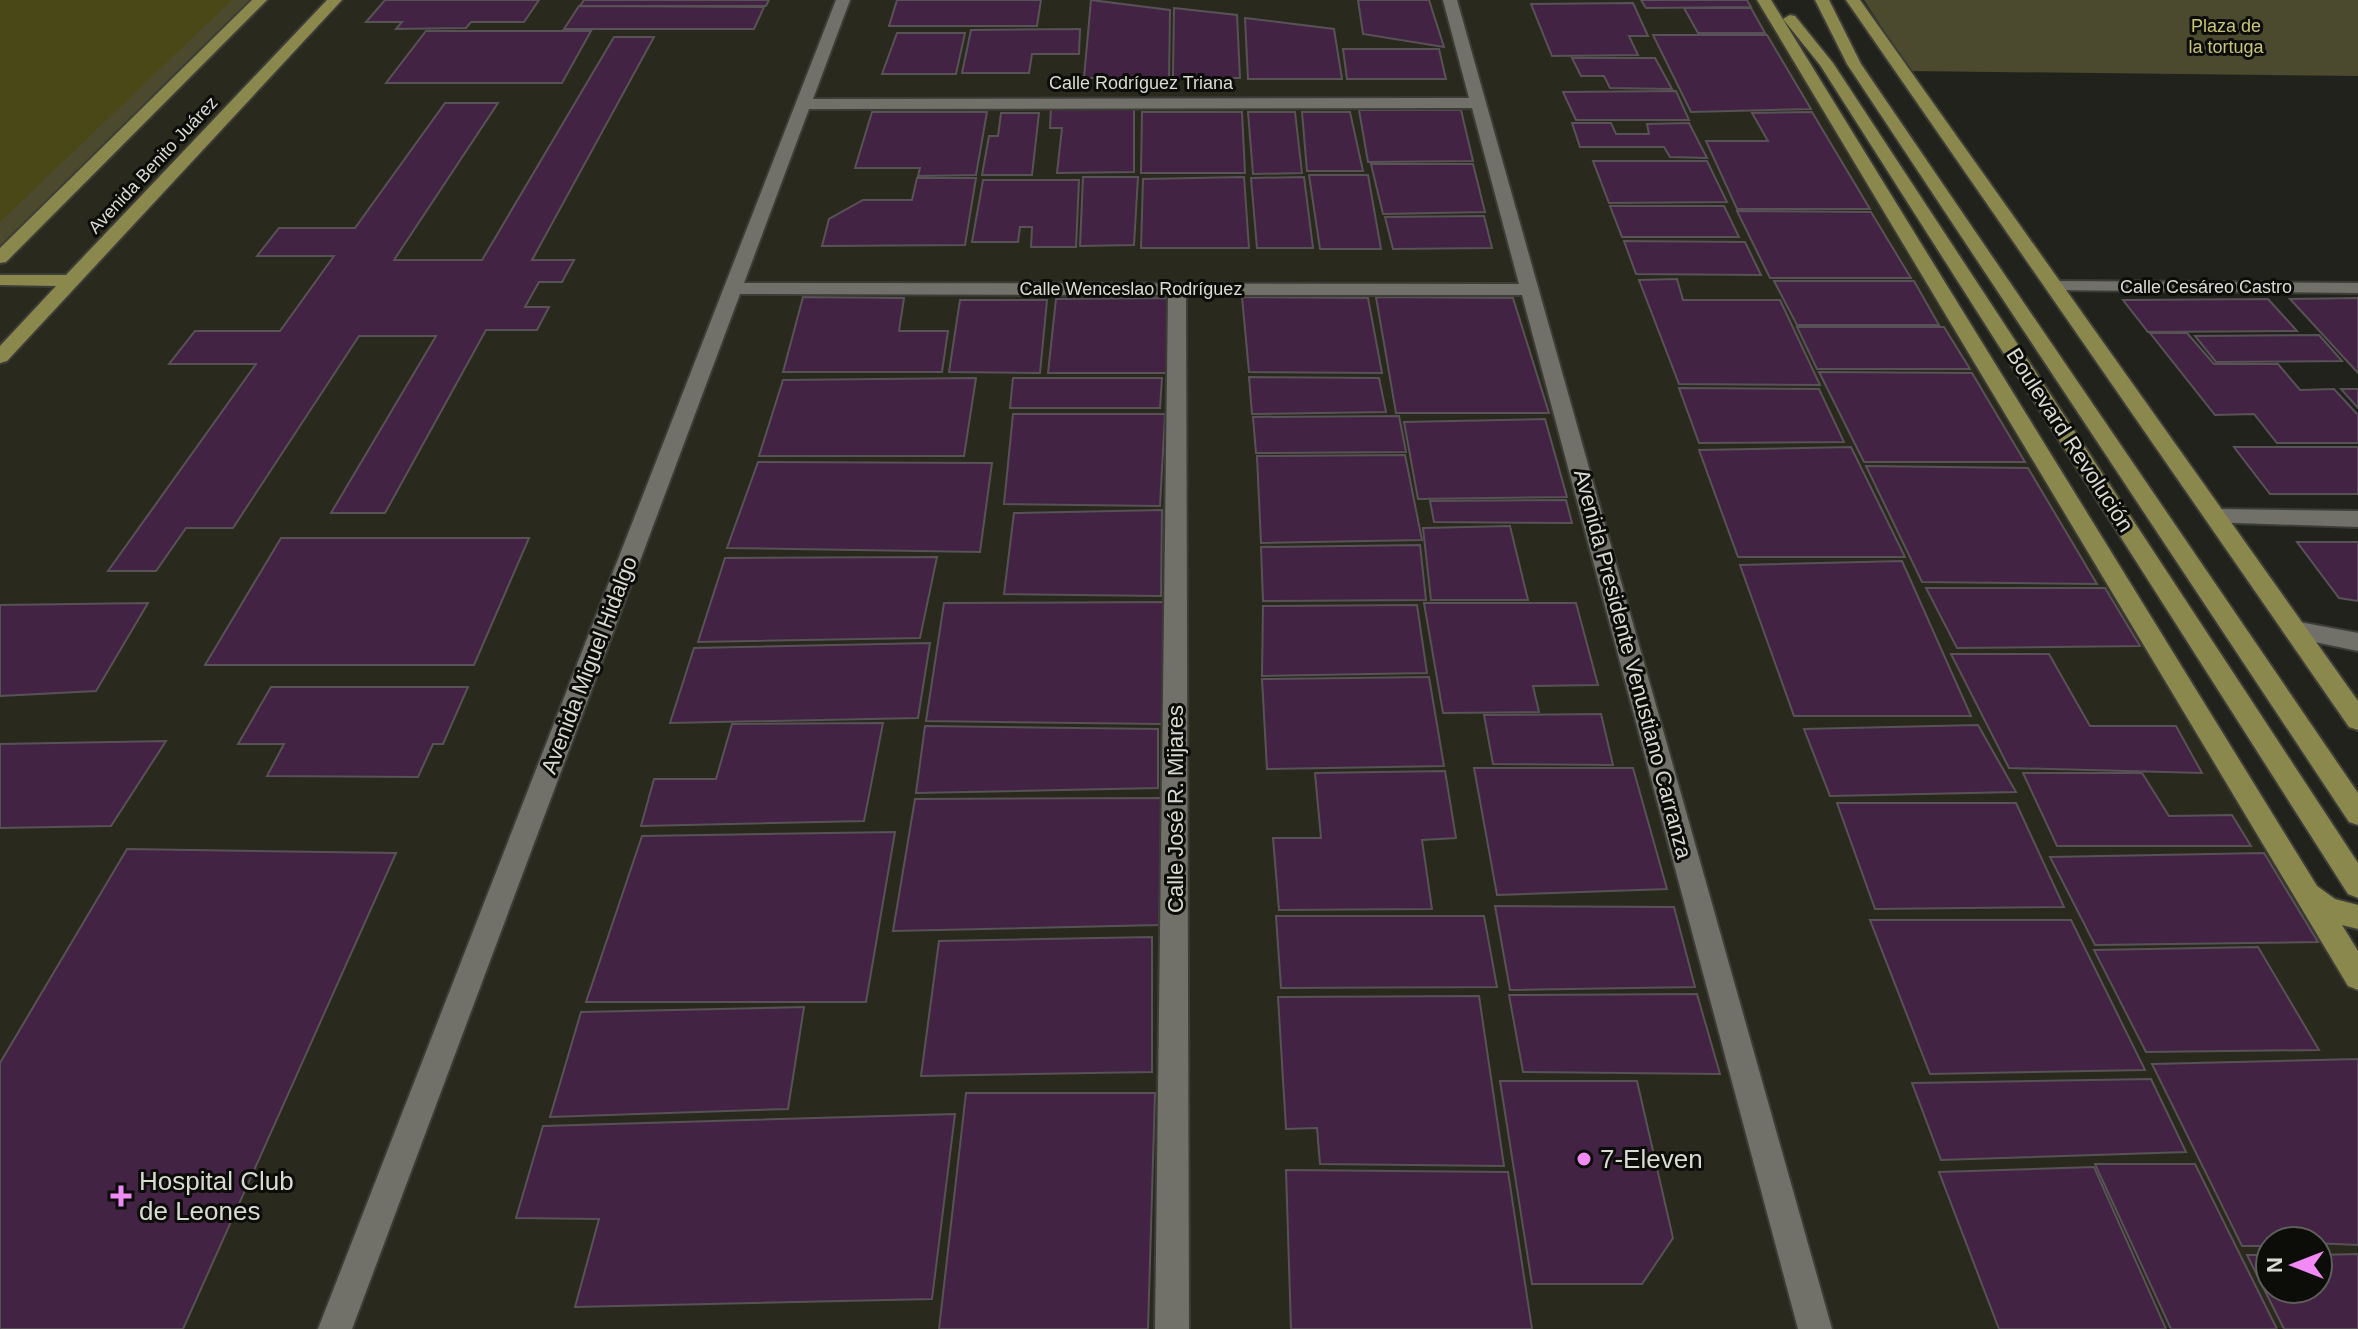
<svg xmlns="http://www.w3.org/2000/svg" width="2358" height="1329" font-family="Helvetica,sans-serif">
<rect width="100%" height="100%" fill="#22221c"/>
<path fill="#2a291d" fill-rule="evenodd" d="M0 0H1766L2358 948V1329H0ZM2270 1241H2318V1289H2270Z"/>
<g fill="#4b4a2f">
<polygon points="0,0 255,0 0,246"/>
<polygon points="1864,0 2358,0 2358,76 1910,71"/>
</g>
<polygon fill="#4b4817" points="0,0 232,0 0,222"/>
<g fill="#422343" stroke="#585257" stroke-width="2">
<polygon points="385,0 539,0 524,22 471,22 466,28 396,29 402,22 366,22"/>
<polygon points="584,0 769,0 766,6 580,6"/>
<polygon points="897,0 1041,0 1037,26 889,26"/>
<polygon points="1091,0 1170,10 1169,78 1084,78"/>
<polygon points="1358,0 1429,0 1444,47 1363,34"/>
<polygon points="1641,0 1747,0 1751,7 1646,8"/>
<polygon points="1633,3 1648,36 1629,36 1638,55 1552,56 1531,4"/>
<polygon points="579,6 764,7 754,29 564,29"/>
<polygon points="1174,8 1237,15 1240,78 1173,78"/>
<polygon points="1684,8 1751,8 1765,33 1698,33"/>
<polygon points="1245,18 1334,29 1342,79 1248,79"/>
<polygon points="1080,29 1079,54 1032,54 1029,73 962,73 971,30"/>
<polygon points="426,31 591,31 562,83 386,83"/>
<polygon points="897,33 965,33 956,74 882,74"/>
<polygon points="1653,35 1767,35 1811,109 1691,112"/>
<polygon points="614,37 654,37 532,260 574,260 562,282 539,282 525,307 549,307 537,330 486,330 385,513 331,513 436,336 359,336 233,528 186,528 156,571 108,571 256,364 169,364 195,331 280,331 334,256 257,256 279,228 355,228 445,103 498,103 394,260 482,260"/>
<polygon points="1343,49 1439,49 1446,79 1347,79"/>
<polygon points="1572,58 1655,58 1672,89 1610,88 1604,76 1581,76"/>
<polygon points="1676,91 1689,120 1576,120 1563,92"/>
<polygon points="1051,108 1134,109 1134,172 1057,173 1062,128 1050,128"/>
<polygon points="1359,110 1461,110 1473,161 1368,162"/>
<polygon points="872,112 987,112 976,175 918,176 920,168 855,168"/>
<polygon points="1142,112 1242,112 1245,173 1141,173"/>
<polygon points="1248,112 1295,112 1302,173 1253,174"/>
<polygon points="1302,112 1350,112 1363,171 1307,171"/>
<polygon points="1812,112 1870,209 1737,209 1706,141 1768,141 1752,113"/>
<polygon points="1001,113 1039,113 1032,175 982,175 989,136 998,136"/>
<polygon points="1572,123 1611,123 1616,134 1649,134 1647,124 1689,123 1707,158 1670,157 1664,147 1580,147"/>
<polygon points="1593,161 1707,161 1727,202 1609,203"/>
<polygon points="1371,164 1473,164 1485,212 1383,214"/>
<polygon points="1309,175 1368,175 1381,249 1320,249"/>
<polygon points="1083,177 1138,177 1134,245 1080,246"/>
<polygon points="1244,177 1249,248 1141,248 1143,179"/>
<polygon points="1304,177 1313,248 1257,248 1251,178"/>
<polygon points="917,178 976,178 965,245 822,246 829,219 863,200 912,200"/>
<polygon points="983,180 1079,180 1076,247 1031,247 1032,227 1020,227 1018,242 972,242"/>
<polygon points="1610,206 1724,206 1739,237 1622,237"/>
<polygon points="1737,211 1871,212 1911,278 1770,278"/>
<polygon points="1484,216 1492,248 1393,249 1385,217"/>
<polygon points="1624,241 1745,242 1761,275 1636,274"/>
<polygon points="1677,279 1683,300 1780,300 1820,385 1679,384 1639,280"/>
<polygon points="1774,281 1914,281 1939,325 1797,325"/>
<polygon points="803,297 904,298 899,331 948,331 942,372 783,372"/>
<polygon points="1242,297 1368,298 1382,373 1249,372"/>
<polygon points="1376,297 1513,298 1549,413 1396,413"/>
<polygon points="1171,298 1170,373 1048,373 1056,299"/>
<polygon points="2358,298 2358,373 2290,299"/>
<polygon points="2268,299 2297,331 2148,332 2123,300"/>
<polygon points="960,300 1047,300 1040,373 949,372"/>
<polygon points="1797,327 1944,327 1970,369 1817,369"/>
<polygon points="2150,333 2187,333 2214,364 2278,364 2300,390 2334,389 2358,415 2358,443 2277,443 2254,414 2215,415"/>
<polygon points="2319,335 2342,361 2216,362 2195,336"/>
<polygon points="1819,372 1972,373 2025,462 1864,462"/>
<polygon points="1249,377 1379,378 1386,412 1252,414"/>
<polygon points="976,378 964,456 759,456 783,380"/>
<polygon points="1013,378 1162,378 1160,408 1010,408"/>
<polygon points="1679,388 1819,389 1844,442 1699,443"/>
<polygon points="2341,389 2358,389 2358,408"/>
<polygon points="1013,414 1165,414 1160,506 1004,504"/>
<polygon points="1399,416 1406,452 1256,453 1253,417"/>
<polygon points="1545,419 1567,497 1418,499 1404,422"/>
<polygon points="1851,447 1905,557 1738,557 1699,450"/>
<polygon points="2234,447 2358,447 2358,494 2270,494"/>
<polygon points="1405,455 1422,540 1261,543 1257,456"/>
<polygon points="758,462 992,463 980,552 727,548"/>
<polygon points="1866,466 2028,468 2097,584 1922,582"/>
<polygon points="1566,500 1572,523 1434,522 1430,501"/>
<polygon points="1162,510 1161,596 1004,594 1014,513"/>
<polygon points="1510,526 1528,600 1431,600 1423,528"/>
<polygon points="281,538 529,538 474,665 205,665"/>
<polygon points="2297,542 2358,542 2358,601 2339,598"/>
<polygon points="1420,545 1426,600 1263,601 1261,547"/>
<polygon points="937,557 920,638 698,642 725,558"/>
<polygon points="1902,561 1971,716 1794,716 1740,565"/>
<polygon points="1926,588 2105,588 2140,646 1957,648"/>
<polygon points="1168,602 1163,724 926,721 944,603"/>
<polygon points="148,603 96,691 0,696 0,605"/>
<polygon points="1424,603 1576,603 1598,685 1533,686 1539,712 1443,713"/>
<polygon points="1417,605 1427,673 1262,676 1263,606"/>
<polygon points="930,643 918,718 670,723 694,648"/>
<polygon points="1951,654 2049,654 2090,726 2176,726 2202,773 2009,768"/>
<polygon points="1429,677 1444,766 1267,769 1262,679"/>
<polygon points="271,687 468,687 443,744 433,744 418,777 267,776 284,744 238,744"/>
<polygon points="1601,714 1613,765 1493,764 1484,715"/>
<polygon points="883,723 864,821 641,826 654,779 716,779 732,724"/>
<polygon points="1978,725 2016,792 1830,796 1804,729"/>
<polygon points="925,726 1158,729 1158,788 916,793"/>
<polygon points="166,741 111,826 0,828 0,744"/>
<polygon points="1474,768 1633,768 1667,889 1497,895"/>
<polygon points="1445,771 1456,838 1422,840 1432,909 1279,910 1273,838 1321,838 1315,773"/>
<polygon points="2023,773 2142,773 2169,816 2232,815 2251,846 2057,846"/>
<polygon points="1163,798 1159,925 893,931 915,799"/>
<polygon points="1837,803 2016,803 2064,907 1875,909"/>
<polygon points="895,832 866,1002 586,1002 642,836"/>
<polygon points="127,849 396,853 183,1329 0,1329 0,1063"/>
<polygon points="2264,853 2318,942 2095,945 2050,857"/>
<polygon points="1495,906 1674,907 1695,987 1510,990"/>
<polygon points="1276,916 1484,916 1497,987 1281,988"/>
<polygon points="1870,920 2071,920 2145,1070 1930,1074"/>
<polygon points="1152,937 1152,1072 921,1076 939,941"/>
<polygon points="2258,947 2319,1050 2146,1052 2094,950"/>
<polygon points="1697,994 1720,1074 1523,1072 1509,995"/>
<polygon points="1479,996 1504,1166 1320,1164 1317,1128 1286,1129 1278,997"/>
<polygon points="804,1007 788,1109 550,1117 581,1012"/>
<polygon points="2358,1059 2358,1245 2270,1241 2270,1246 2242,1246 2152,1064"/>
<polygon points="2151,1079 2186,1152 1941,1160 1912,1083"/>
<polygon points="1500,1081 1637,1081 1673,1238 1642,1284 1532,1284"/>
<polygon points="966,1093 1155,1093 1148,1329 939,1329"/>
<polygon points="955,1114 932,1299 575,1307 599,1219 516,1218 543,1126"/>
<polygon points="2095,1164 2195,1164 2277,1329 2171,1329"/>
<polygon points="2094,1167 2166,1329 1999,1329 1939,1172"/>
<polygon points="1286,1170 1508,1172 1532,1329 1291,1329"/>
<polygon points="2358,1254 2358,1329 2284,1329 2247,1255 2270,1255 2270,1289 2318,1289 2318,1255"/>
</g>
<g fill="none" stroke-linecap="round" stroke-linejoin="round">
<g stroke="#3d3d38" stroke-width="4">
<g id="minor">
<path d="M836 0H850L813 99 1469 98 1443 0H1457L1832 1329H1798L1522 295H1186L1189 1329H1155L1168 295 740 294 352 1329H318ZM1472 108 1519 284 744 283 809 109Z"/>
<polygon points="2054,281 2358,283 2358,293 2048,290 2045,286 2048,282"/>
<polygon points="2216,509 2358,511 2358,527 2208,522 2205,517 2208,512"/>
<polygon points="2294,621 2358,633 2358,651 2286,636 2282,630 2286,624"/>
</g>
</g>
<g stroke="#3d3d38" stroke-width="4">
<g id="major">
<polygon points="252,0 267,0 6,262 0,263 0,248"/>
<polygon points="327,0 342,0 7,361 0,363 0,346 56,286 0,285 0,275 66,275"/>
<polygon points="1757,0 1771,0 2317,886 2335,899 2358,905 2358,929 2342,925 2358,951 2358,990 2348,986"/>
<polygon points="1815,0 1829,0 1861,64 2358,793 2358,825 2349,822 1847,64"/>
<polygon points="1846,0 1860,0 2358,701 2358,730 2349,727"/>
<polygon points="1790,15 1795,16 1833,63 2358,863 2358,898 2348,894 1820,65 1783,19"/>
</g>
</g>
<use href="#minor" fill="#717169" fill-rule="evenodd"/>
<use href="#major" fill="#8b884e" fill-rule="evenodd"/>
</g>
<g fill="#f18af4" stroke="#0c0c09" stroke-width="3">
<circle cx="1584" cy="1159" r="8"/>
<path d="M117 1184h8v8h8v8h-8v8h-8v-8h-8v-8h8z"/>
</g>
<g text-anchor="middle" dominant-baseline="central" stroke-width="6" stroke-linejoin="round" paint-order="stroke">
<g font-size="18" fill="#c8c477" stroke="#0c0c09">
<text x="2226" y="26">Plaza de<tspan x="2226" dy="21">la tortuga</tspan></text>
</g>
<g font-size="18" fill="#dadad5" stroke="#0c0c09">
<text x="1141" y="83">Calle Rodríguez Triana</text>
<text transform="translate(153 165) rotate(-47)">Avenida Benito Juárez</text>
<text x="2206" y="287">Calle Cesáreo Castro</text>
<text x="1131" y="289">Calle Wenceslao Rodríguez</text>
</g>
<g font-size="22" fill="#dadad5" stroke="#0c0c09">
<text transform="translate(2070 440) rotate(57)">Boulevard Revolución</text>
<text transform="translate(1633 664) rotate(75)">Avenida Presidente Venustiano Carranza</text>
<text transform="translate(589 665) rotate(-69)">Avenida Miguel Hidalgo</text>
<text transform="translate(1175 809) rotate(-90)">Calle José R. Mijares</text>
</g>
<g font-size="26" fill="#dadad5" stroke="#0c0c09" text-anchor="start">
<text x="1600" y="1159">7-Eleven</text>
<text x="139" y="1181">Hospital Club<tspan x="139" dy="30">de Leones</tspan></text>
</g>
</g>
<g transform="translate(2294 1265) rotate(270)"><circle r="38" fill="#0c0c09" stroke="#5e5e5b" stroke-width="2"/>
<path d="M0-6L14 30L0 20L-14 30Z" fill="#f18af4"/>
<text y="-12" font-size="22" font-weight="bold" text-anchor="middle" fill="#dadad5">N</text>
</g>
</svg>
